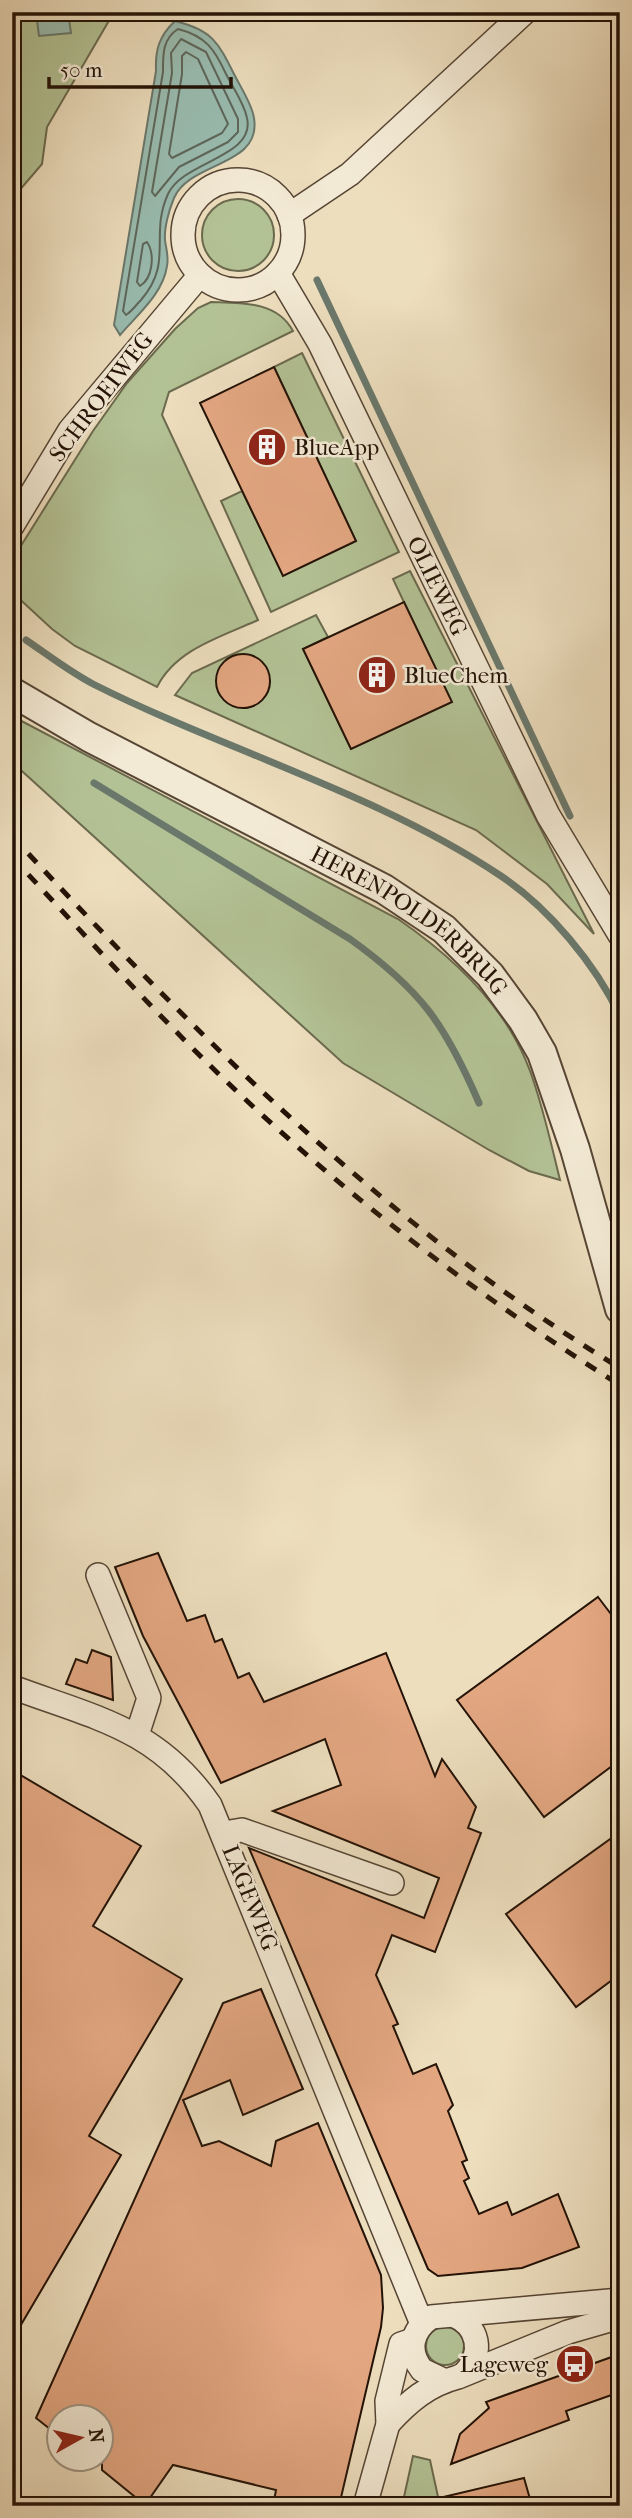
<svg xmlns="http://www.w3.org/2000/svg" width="632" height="2518" font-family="'IM FELL French Canon',serif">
<rect width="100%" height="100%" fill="#eddebe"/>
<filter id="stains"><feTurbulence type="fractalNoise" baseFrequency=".00286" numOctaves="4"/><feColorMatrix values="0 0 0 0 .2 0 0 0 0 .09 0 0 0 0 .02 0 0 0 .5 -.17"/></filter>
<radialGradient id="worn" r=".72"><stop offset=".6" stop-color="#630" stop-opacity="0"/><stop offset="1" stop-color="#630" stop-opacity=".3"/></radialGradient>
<g fill="#b3c295" stroke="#6b6a4e" stroke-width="2">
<polygon points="12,12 114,12 47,127 42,164 12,199"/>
<circle cx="238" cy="235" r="36"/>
<path d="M211 302C242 303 277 301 293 331L169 392 162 415 258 620C221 637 176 649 157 687L75 646 52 629 12 592V560L93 431 127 383 175 329 198 308Z"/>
<polygon points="302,353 399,552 271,612 221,501 242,491 283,575 356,541 274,367"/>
<polygon points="410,571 594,934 547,884 476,830 175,695 192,673 316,615 328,637 303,649 351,749 451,702 393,579"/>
<path d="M12 716 398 919C453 957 507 1007 530 1071 543 1106 551 1144 560 1180L529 1171 489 1150 343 1063 12 762Z"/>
<circle cx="445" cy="2346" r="19"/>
<polygon points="413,2456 430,2460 440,2506 402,2506"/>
</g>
<g fill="#99bcb0" stroke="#6a786c" stroke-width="2">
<polygon points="36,12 68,12 71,33 39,36"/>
<path d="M175 21C212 30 218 42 234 74 241 88 252 104 254 118 262 167 190 161 174 198 169 210 164 228 165 240 166 249 169 257 167 266 163 294 137 315 120 335L114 325 156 71C155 50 159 36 175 21Z"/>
</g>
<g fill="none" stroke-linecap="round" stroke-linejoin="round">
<g stroke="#5e675b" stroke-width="2">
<path d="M178 29C206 36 215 50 226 74 233 88 244 103 247 118 256 157 183 161 168 194 149 236 174 262 141 300 136 305 132 311 126 315L123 311 163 72C163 56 162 39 178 29Z"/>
<polygon points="181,39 206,52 238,119 238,132 228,142 179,167 155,196 152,192 172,73 171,53"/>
<polygon points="186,52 198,59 228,124 222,133 172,158 169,154 182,74 182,56"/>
<path d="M147 242C155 254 153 278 140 286L137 282 143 244Z"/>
</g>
<g stroke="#6a786c" stroke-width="7">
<polyline points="317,280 570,816"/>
<path d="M26 640C48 655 70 672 93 684 224 750 379 794 501 876 549 908 596 965 620 1016"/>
<path d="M94 783 350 939C421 990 445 1024 479 1103"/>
</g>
</g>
<g fill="#e3a782" stroke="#231206" stroke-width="2">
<polygon points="274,367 356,541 283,576 200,403"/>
<polygon points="404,602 452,702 351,749 303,649"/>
<circle cx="243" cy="681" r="27"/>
<polygon points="158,1553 187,1621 205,1615 215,1642 222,1639 238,1678 249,1673 264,1702 386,1653 435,1776 442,1759 476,1807 468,1828 481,1833 435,1952 392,1935 376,1975 398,2024 393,2026 413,2074 436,2064 453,2105 448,2111 467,2160 462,2162 469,2178 464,2181 479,2214 507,2202 512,2215 558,2194 579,2247 522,2268 438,2276 428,2269 249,1848 424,1918 439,1878 273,1811 341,1785 325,1739 221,1783 143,1636 115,1567"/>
<polygon points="598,1597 620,1626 620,1760 544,1817 457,1700"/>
<polygon points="92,1650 111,1657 113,1700 66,1684 76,1659 87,1663"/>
<polygon points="12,1770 141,1846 93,1926 182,1979 89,2136 121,2155 12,2340"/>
<polygon points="620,1832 620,1974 576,2007 506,1914"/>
<polygon points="261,1989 303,2089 243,2115 230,2080 183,2100 202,2146 219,2141 271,2166 276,2141 318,2123 381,2275 383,2308 381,2327 339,2506 273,2506 276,2490 173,2465 145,2505 102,2470 102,2417 60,2417 60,2437 36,2418 223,2003"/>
<polygon points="620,2354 620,2392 566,2411 569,2420 451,2464 460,2434 489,2408 486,2402"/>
<polygon points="524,2478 530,2499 501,2506 440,2506 439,2498"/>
</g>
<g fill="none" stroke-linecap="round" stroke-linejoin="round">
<g stroke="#564534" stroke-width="26">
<g id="minor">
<circle cx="238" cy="235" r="55"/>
<polyline points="289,215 350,174 525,12"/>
<polyline points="278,273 320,344 548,815 620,935"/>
<polyline points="12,526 70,430 200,275"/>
<polyline points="98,1575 149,1698 137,1735"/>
<path d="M12 1687C95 1718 157 1728 210 1805L422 2324"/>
<polyline points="224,1833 242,1830 392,1883"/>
<path d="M453 2315C479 2326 484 2353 465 2373"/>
<path d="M443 2380 422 2370C407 2351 411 2331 431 2317L620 2300"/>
<path d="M388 2424C409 2401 428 2385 458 2377L568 2332 620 2317"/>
<polyline points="365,2506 388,2424 387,2401 401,2344 413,2340"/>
</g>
</g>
<g stroke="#564534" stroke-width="32">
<g id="tertiary">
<path id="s1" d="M12 692 89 737 384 889 444 929 490 975 523 1020 542 1053 575 1149 620 1309"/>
</g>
</g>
<use href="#minor" stroke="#f3ead5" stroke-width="23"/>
<use href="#tertiary" stroke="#f3ead5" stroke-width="28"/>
<g stroke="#231206" stroke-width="5" stroke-dasharray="12 12" stroke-linecap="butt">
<path d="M12 836C199 1038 383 1224 620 1368"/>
<path d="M12 857C83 933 152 1010 227 1082 347 1197 479 1297 620 1385"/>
</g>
</g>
<defs>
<g id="building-disc" transform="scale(2.0125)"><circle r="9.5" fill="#8f2418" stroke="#f3ead5"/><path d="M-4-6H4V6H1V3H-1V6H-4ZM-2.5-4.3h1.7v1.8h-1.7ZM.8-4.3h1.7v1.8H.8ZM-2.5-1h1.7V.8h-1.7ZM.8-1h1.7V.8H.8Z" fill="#fff"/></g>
<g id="bus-disc" transform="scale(2.0125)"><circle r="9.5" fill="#8f2418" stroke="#f3ead5"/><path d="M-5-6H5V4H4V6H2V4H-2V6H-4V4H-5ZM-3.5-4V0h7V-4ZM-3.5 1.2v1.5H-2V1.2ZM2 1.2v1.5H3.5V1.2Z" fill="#fff"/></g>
</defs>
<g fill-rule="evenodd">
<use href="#building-disc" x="267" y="447"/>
<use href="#building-disc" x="377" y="675"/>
<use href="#bus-disc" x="575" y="2364"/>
</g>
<g text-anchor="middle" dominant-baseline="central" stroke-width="5" stroke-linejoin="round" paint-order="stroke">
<g font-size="23" fill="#231206" stroke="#f3ead5">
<text transform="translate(101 397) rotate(-53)">SCHROEIWEG</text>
<text transform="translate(437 586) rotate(64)">OLIEWEG</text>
<text stroke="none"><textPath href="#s1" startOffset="460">HERENPOLDERBRUG</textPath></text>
<text transform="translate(250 1898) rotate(68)">LAGEWEG</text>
</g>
<g font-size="23" fill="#231206" stroke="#f3ead5" text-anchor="start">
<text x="294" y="447">BlueApp</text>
<text x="404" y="675">BlueChem</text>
<text x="548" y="2364" text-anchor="end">Lageweg</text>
</g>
</g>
<rect width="632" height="2518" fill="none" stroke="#eddebe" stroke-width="42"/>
<rect x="14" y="14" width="604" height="2490" fill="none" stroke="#231206" stroke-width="3.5"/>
<rect x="21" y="21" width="590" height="2476" fill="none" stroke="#231206" stroke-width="2"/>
<g transform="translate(80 2438) rotate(82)"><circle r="33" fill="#f3ead5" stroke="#a09482" stroke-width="2"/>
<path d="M0-5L12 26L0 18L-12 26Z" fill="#8f2418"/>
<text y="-10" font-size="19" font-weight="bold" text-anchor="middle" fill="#231206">N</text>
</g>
<path d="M49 77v10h182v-10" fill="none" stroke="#231206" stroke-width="3.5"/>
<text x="60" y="77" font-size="21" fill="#231206" stroke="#f3ead5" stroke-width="5" paint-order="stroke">50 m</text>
<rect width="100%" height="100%" filter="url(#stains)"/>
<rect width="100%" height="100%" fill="url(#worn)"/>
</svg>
